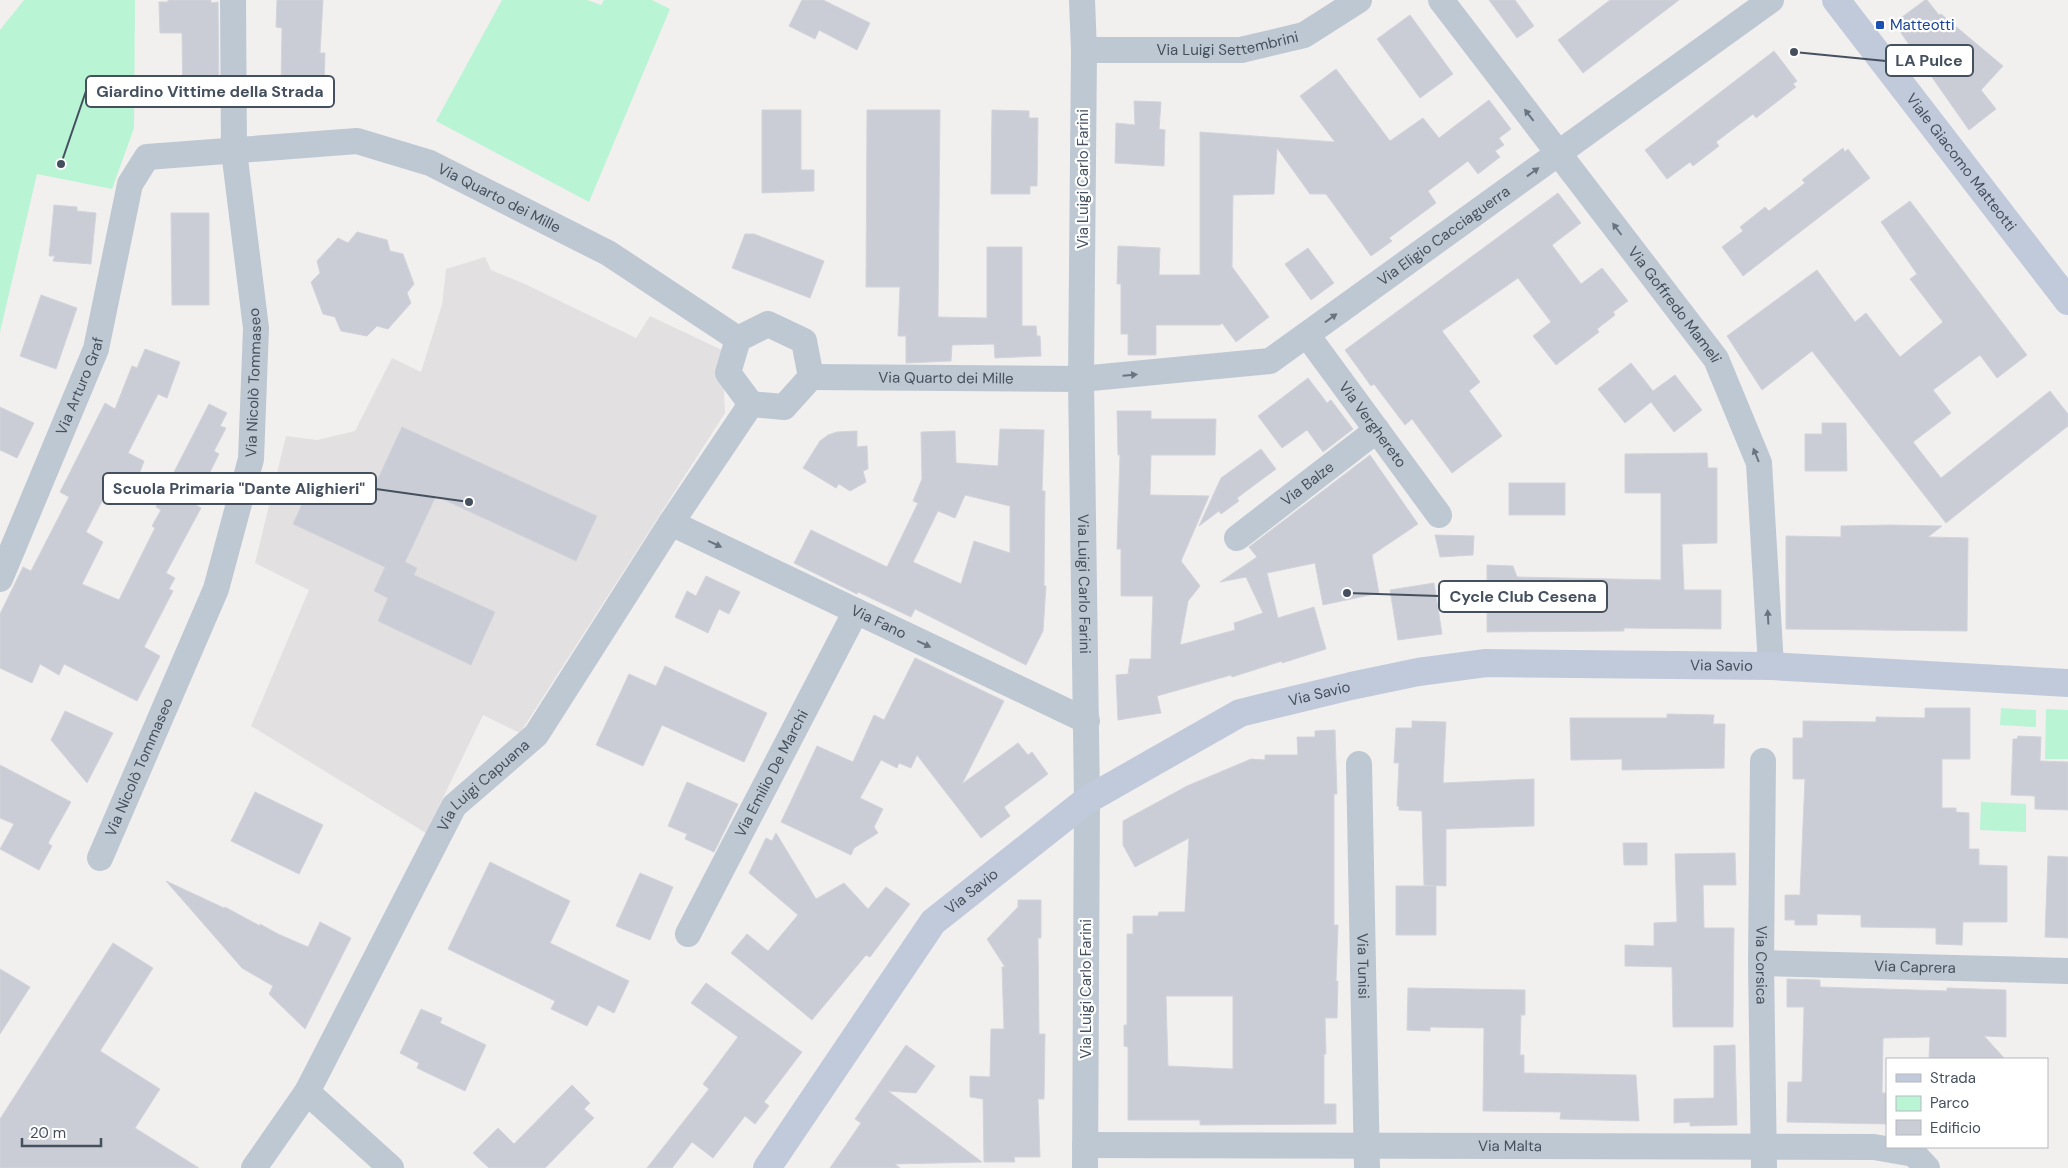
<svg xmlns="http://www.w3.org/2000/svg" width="2068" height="1168" font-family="'DM Sans',sans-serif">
<rect width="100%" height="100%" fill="#f2efef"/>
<polygon fill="#e3e0e1" points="485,257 491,270 527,285 636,338 650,316 722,350 725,413 520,733 483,715 426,833 251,726 309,590 255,563 286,436 317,440 355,431 392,358 421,372 442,305 446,269"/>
<g fill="#b9f4d5">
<polygon points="24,0 135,0 134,128 112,189 37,174 0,332 0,30"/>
<polygon points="502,0 587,0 601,5 604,0 652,0 670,9 589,202 436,121"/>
<polygon points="2001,708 2036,710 2036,727 2000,725"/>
<polygon points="2046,709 2068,710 2068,759 2045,759"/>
<polygon points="1981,802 2026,804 2026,832 1980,830"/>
</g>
<g fill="#cacdd5" stroke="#d2d4db" fill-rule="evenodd">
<polygon points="168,0 211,0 211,3 218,2 219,98 183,99 182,33 160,33 159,2 168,2"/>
<polygon points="277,0 323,0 320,53 325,53 324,88 281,87 282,28 276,27"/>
<polygon points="802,0 823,0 870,23 857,50 819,30 815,39 789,26"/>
<polygon points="1489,0 1515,0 1534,26 1517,38"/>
<polygon points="1610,0 1679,0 1583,73 1558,40"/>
<polygon points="1925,0 1927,0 1939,15 1941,14 2003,66 1981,90 1996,109 1969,130 1894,23"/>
<polygon points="1410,15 1453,74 1420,98 1377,39"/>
<polygon points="1774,51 1797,81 1793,84 1796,87 1756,118 1753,114 1716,142 1719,146 1693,166 1690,162 1667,179 1645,150"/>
<polygon points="1336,69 1390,141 1423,118 1439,138 1489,100 1511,129 1499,138 1504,145 1495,151 1500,157 1478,174 1468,161 1428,191 1436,203 1397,232 1389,238 1392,241 1371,256 1326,194 1310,194 1277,148 1274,194 1233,195 1232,267 1269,317 1236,342 1222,323 1220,325 1156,325 1156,355 1128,355 1128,334 1121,334 1121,284 1117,284 1118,246 1160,248 1159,275 1200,275 1200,132 1335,142 1300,96"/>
<polygon points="1134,101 1161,102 1159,129 1165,130 1164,166 1115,163 1116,123 1135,125"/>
<polygon points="762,110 801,110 801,170 814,170 814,191 762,193"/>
<polygon points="867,110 940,110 938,317 987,318 987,247 1022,247 1022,326 1036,326 1037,336 1040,336 1041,356 995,358 994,344 952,345 951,361 906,363 906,336 898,336 900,287 866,287"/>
<polygon points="992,110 1029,111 1029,118 1038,118 1037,186 1030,186 1030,194 991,194"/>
<polygon points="1843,148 1845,152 1848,149 1870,178 1743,276 1722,247 1743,231 1740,227 1765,207 1769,211 1805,183 1802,180"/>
<polygon points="1558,193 1581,223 1552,245 1581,284 1602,268 1628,301 1613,312 1615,315 1597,329 1599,332 1556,365 1533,336 1551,322 1518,278 1442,331 1480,382 1469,391 1502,436 1452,473 1412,419 1405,425 1374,384 1371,386 1345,350"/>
<polygon points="1910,201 2027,355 1997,378 1980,355 1933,390 1951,413 1913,442 1941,478 2050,391 2068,414 2068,426 1946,523 1812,351 1762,390 1727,336 1817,270 1855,322 1866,313 1900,357 1943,322 1910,279 1917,274 1881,222"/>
<polygon points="54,205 77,207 77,211 96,213 91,264 53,261 55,256 49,256"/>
<polygon points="171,213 209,213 209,305 172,305"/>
<polygon points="357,232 387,240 390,251 403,254 414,284 407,293 411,303 388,329 377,326 367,336 341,331 335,317 323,314 311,282 320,273 317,261 338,238 348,243"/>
<polygon points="745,234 754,234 824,261 810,298 732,268"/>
<polygon points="1308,248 1334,283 1311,300 1285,264"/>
<polygon points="41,295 77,308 56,369 20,356"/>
<polygon points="145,349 180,362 167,398 158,394 128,453 144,461 132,494 111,484 86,532 103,542 82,584 119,600 155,528 152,526 161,510 156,507 209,404 227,413 220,426 226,428 214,451 219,454 194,504 201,508 166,573 175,578 169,589 173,591 144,647 160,656 137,701 64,664 59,675 40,664 32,683 0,668 0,614 23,567 31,571 69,497 60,492 105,403 115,409 132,366 137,368"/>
<polygon points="1631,363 1653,391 1675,375 1702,410 1674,432 1651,402 1625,423 1598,389"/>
<polygon points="1308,378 1327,403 1331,400 1353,429 1323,452 1307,430 1282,448 1258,416"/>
<polygon points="0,407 34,423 17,458 0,450"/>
<polygon points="1117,411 1151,411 1151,419 1216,419 1215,455 1151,455 1150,495 1209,496 1181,561 1200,586 1188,601 1180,645 1235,630 1234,623 1263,613 1246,577 1220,582 1257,557 1249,547 1370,455 1418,524 1372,555 1379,593 1323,605 1315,563 1267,573 1278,618 1314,607 1326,649 1282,663 1282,661 1232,677 1231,675 1157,696 1161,713 1118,720 1116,675 1128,674 1130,659 1151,659 1153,596 1121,596 1121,549 1117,549 1120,455 1118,455"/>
<polygon points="1822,423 1846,423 1847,471 1805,471 1805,434 1822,434"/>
<polygon points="402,427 597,516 576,561 436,496 405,562 417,568 414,575 495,612 471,665 378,621 388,598 374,591 385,567 293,524 316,473 369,498"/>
<path d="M1000 429 1044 430 1042 491H1045L1044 586H1046L1043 631 1026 665 915 609 911 617 858 592 857 594 794 563 811 530 887 567 918 503 913 501 922 479 921 432 955 431 956 463 998 466ZM965 495 1010 506V553L974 541 961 584 913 562 938 511 955 518Z"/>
<polygon points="857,431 857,447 867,446 868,469 863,471 866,482 850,491 839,484 836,488 803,468 820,441 828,435 837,432"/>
<polygon points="1261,449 1276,469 1237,498 1239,501 1221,514 1219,511 1199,526 1221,478"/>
<polygon points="1707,453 1708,468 1717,468 1717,543 1682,544 1684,590 1721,590 1721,629 1624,628 1624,631 1487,632 1487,565 1513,566 1517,577 1661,580 1661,493 1625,493 1625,454"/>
<rect x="1509" y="483" width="56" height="32"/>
<polygon points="1890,525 1942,526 1928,537 1968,538 1967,631 1786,629 1786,536 1841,537 1841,526"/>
<polygon points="1435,535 1474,536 1473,555 1440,557"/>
<polygon points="706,576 740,592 729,614 719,609 708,633 675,617 687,591 696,596"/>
<polygon points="1434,583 1442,634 1398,640 1390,590"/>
<polygon points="915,658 1004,701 962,784 1018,743 1028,755 1032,752 1048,774 1004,807 1010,816 981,838 917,755 911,768 899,763 897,768 881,760 860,798 883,809 874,827 878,833 854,848 851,855 781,822 817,746 853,762 874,715 884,720"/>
<polygon points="665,666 767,713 744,762 662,725 643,766 596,745 629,674 656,686"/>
<polygon points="1925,708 1970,708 1970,759 1942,759 1942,808 1956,808 1956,812 1969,813 1969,849 1979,849 1979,865 2007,866 2007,922 1963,922 1962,945 1936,944 1936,928 1861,927 1861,915 1817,914 1817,925 1795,925 1795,920 1785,920 1785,895 1800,895 1805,779 1793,779 1793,738 1803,738 1803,721 1876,722 1876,717 1925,718"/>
<polygon points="65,711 113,733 87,783 51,740"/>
<polygon points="1667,714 1714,715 1713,724 1725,724 1724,768 1622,770 1622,759 1571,760 1570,718 1667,718"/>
<polygon points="1412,721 1446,722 1443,783 1534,779 1534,826 1446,829 1446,886 1424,885 1422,811 1399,810 1399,806 1397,806 1399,763 1394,763 1396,728 1412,728"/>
<path d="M1335 730 1337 794H1334V925H1338L1336 981H1338L1337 1018H1325L1326 1054H1324V1104H1336V1124L1200 1125V1120H1128V1047L1124 1046V1025H1127V934H1133V916H1158L1159 912H1185L1189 838 1135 867 1123 845V821L1187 786 1251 759 1265 760V755H1298L1297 737H1315V731ZM1166 996H1233V1069L1168 1066Z"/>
<polygon points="2018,736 2041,737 2040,761 2068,762 2068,810 2035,809 2035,796 2011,795 2013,739 2017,739"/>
<polygon points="0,765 71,802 48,843 52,846 39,870 0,849 14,824 0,818"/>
<polygon points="687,782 738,804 714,852 685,839 687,834 668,826"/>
<polygon points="255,792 323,825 299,874 231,841"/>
<polygon points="776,833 816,899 844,883 868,909 886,887 910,904 870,957 866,955 812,1020 731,953 747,934 768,951 798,915 749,873 766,838 772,841"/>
<polygon points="1623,843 1647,843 1647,865 1624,865"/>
<polygon points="1735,853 1736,885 1703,885 1704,928 1734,928 1733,1027 1673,1027 1672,967 1625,966 1625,945 1654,946 1654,923 1677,922 1675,854"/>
<polygon points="2048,856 2068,857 2068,938 2045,937"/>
<polygon points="490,862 570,901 550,943 629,981 614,1013 598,1005 587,1026 551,1009 555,1001 448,949"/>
<polygon points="640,873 673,887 650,940 616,926"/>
<polygon points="166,881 224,908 225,907 260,926 260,924 278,934 308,947 320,922 351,938 305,1029 269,994 273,986 242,968"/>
<rect x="1396" y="886" width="40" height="49"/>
<polygon points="1018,900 1041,900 1041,938 1038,938 1039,1034 1045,1034 1044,1099 1038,1099 1040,1157 1014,1157 1015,1162 984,1162 983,1099 970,1097 970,1076 990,1077 991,1029 1004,1029 1002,967 1005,967 987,939 1018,907"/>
<polygon points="113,943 153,968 100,1051 160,1089 135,1128 199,1168 0,1168 0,1119"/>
<polygon points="0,969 30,987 0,1034"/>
<polygon points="1787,979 1820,980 1820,987 1947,991 1947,988 2006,990 2006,1037 1984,1036 2005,1059 1929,1059 1930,1037 1883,1038 1882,1093 1887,1093 1887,1124 1787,1122 1788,1082 1802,1082 1804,1007 1787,1007"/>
<polygon points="706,983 802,1052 764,1102 769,1106 755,1124 745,1116 713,1158 692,1142 672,1168 647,1168 709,1089 703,1084 738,1037 691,1003"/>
<polygon points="1408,988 1525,990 1525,1015 1521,1015 1520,1055 1524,1055 1524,1073 1636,1075 1639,1121 1560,1119 1561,1112 1483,1111 1484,1028 1430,1027 1430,1031 1407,1030"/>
<polygon points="421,1009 442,1018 440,1023 486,1045 465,1091 417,1068 419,1063 400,1053"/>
<polygon points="906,1045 935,1066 916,1093 888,1091 982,1162 895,1164 900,1168 830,1168 861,1123 855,1119"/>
<polygon points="1735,1045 1737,1125 1690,1126 1690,1122 1674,1123 1674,1099 1714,1098 1714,1046"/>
<polygon points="572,1085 590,1103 584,1109 594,1118 545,1168 489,1168 473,1153 498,1128 514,1144"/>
</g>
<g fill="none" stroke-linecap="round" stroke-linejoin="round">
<g stroke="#bec8d2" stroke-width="26">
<path id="s1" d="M1082 0 1084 50 1081 379 1087 800 1085 1168"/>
<path id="s2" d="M1441 0 1716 359 1759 463 1771 666"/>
<path id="s3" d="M1084 50H1241L1304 35 1359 0"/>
<polygon points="768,324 804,341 811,377 784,407 751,404 728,373 738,339"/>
<path id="s4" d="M1307 335 1439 515"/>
<path id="s5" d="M811 377 1081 379 1270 361 1771 0"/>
<path id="s6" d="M671 523 1087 721"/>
<path id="s7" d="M1237 538 1377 430"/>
<path id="s8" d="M0 579 96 349 130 184 147 157 357 141 430 163 608 253 738 339"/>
<path id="s9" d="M1763 761 1761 963 1764 1168"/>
<path id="s10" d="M1359 764 1367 1168"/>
<path id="s11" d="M100 858 216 589 251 459 256 328 234 151 233 0"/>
<path id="s12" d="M688 934 856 611"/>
<path id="s13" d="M1761 963 2068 971"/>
<polyline points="307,1092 391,1168"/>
<path id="s14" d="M1085 1145 1874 1147 1914 1154 1927 1168"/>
<path id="s15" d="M254 1168 307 1092 454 806 536 735 671 523 751 404"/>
</g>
<g stroke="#c0cada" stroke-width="28">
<path id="s16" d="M1836 0 2068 301"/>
<path id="s17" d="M767 1168 933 922 1087 800 1240 713 1351 686 1418 672 1486 663 1771 666 2068 683"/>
</g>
</g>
<defs><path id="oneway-solid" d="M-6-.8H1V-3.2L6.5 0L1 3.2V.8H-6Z" transform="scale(1.25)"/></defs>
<g fill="#697481">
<use href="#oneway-solid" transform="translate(1529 115) rotate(-128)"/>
<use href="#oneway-solid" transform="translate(1533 172) rotate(-36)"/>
<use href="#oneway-solid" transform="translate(1617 229) rotate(-127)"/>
<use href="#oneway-solid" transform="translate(1331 318) rotate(-36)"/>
<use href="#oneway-solid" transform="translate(1130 375) rotate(-5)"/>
<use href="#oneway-solid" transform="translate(1756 455) rotate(-112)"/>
<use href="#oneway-solid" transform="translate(715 544) rotate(25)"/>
<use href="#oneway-solid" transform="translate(1768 617) rotate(-93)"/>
<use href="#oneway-solid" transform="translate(924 644) rotate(25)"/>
</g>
<rect fill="#1a4fb4" stroke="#fff" stroke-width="2" x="1875" y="20" width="10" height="10" rx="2.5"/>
<g text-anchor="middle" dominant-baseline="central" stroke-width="4.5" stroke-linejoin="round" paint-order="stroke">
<g font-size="15" fill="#164399" stroke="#fff" text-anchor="start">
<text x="1890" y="25">Matteotti</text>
</g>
<g font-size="15" fill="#45505e" stroke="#fff">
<text stroke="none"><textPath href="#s3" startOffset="144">Via Luigi Settembrini</textPath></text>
<text stroke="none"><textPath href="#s16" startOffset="205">Viale Giacomo Matteotti</textPath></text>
<text transform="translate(1083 179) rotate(-90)">Via Luigi Carlo Farini</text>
<text stroke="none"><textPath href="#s8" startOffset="814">Via Quarto dei Mille</textPath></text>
<text stroke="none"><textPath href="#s5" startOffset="674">Via Eligio Cacciaguerra</textPath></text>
<text stroke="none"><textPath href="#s2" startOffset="384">Via Goffredo Mameli</textPath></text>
<text stroke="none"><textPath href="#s5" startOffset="135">Via Quarto dei Mille</textPath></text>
<text stroke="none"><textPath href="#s11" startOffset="504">Via Nicolò Tommaseo</textPath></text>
<text stroke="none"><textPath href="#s8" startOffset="209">Via Arturo Graf</textPath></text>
<text stroke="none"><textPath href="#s4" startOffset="111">Via Verghereto</textPath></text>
<text stroke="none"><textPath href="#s7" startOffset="89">Via Balze</textPath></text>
<text stroke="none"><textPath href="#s1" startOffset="584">Via Luigi Carlo Farini</textPath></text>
<text stroke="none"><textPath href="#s6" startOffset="230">Via Fano</textPath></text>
<text stroke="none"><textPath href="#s17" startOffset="1156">Via Savio</textPath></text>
<text stroke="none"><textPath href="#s17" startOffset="751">Via Savio</textPath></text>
<text stroke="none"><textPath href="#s11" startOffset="99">Via Nicolò Tommaseo</textPath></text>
<text stroke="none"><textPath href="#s12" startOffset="181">Via Emilio De Marchi</textPath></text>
<text stroke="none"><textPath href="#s15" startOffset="449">Via Luigi Capuana</textPath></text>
<text stroke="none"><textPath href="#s17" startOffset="346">Via Savio</textPath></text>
<text stroke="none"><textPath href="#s9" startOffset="204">Via Corsica</textPath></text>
<text stroke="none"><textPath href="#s10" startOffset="202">Via Tunisi</textPath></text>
<text stroke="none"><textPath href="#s13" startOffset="154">Via Caprera</textPath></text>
<text transform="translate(1086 989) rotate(-90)">Via Luigi Carlo Farini</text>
<text stroke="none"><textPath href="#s14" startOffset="425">Via Malta</textPath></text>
</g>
</g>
<path fill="none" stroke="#45505e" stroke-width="2" d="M1794 52L1886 61M61 164L86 91M469 502L376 489M1347 593L1439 596"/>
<g fill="#45505e" stroke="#fff" stroke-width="2">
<circle cx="1794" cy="52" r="5"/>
<circle cx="61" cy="164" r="5"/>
<circle cx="469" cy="502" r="5"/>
<circle cx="1347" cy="593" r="5"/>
</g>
<g fill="#fff" stroke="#45505e" stroke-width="2">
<rect x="1886" y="45" width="87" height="31" rx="5"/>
<rect x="86" y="76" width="248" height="31" rx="5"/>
<rect x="103" y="473" width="273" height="31" rx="5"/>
<rect x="1439" y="581" width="168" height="31" rx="5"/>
</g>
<g font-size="16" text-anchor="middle" font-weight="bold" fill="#45505e">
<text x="1929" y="66">LA Pulce</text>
<text x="210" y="97">Giardino Vittime della Strada</text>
<text x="239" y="494">Scuola Primaria "Dante Alighieri"</text>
<text x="1523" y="602">Cycle Club Cesena</text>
</g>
<rect x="1886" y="1058" width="162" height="90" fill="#ffffff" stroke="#b5b9bf"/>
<rect x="1896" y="1074" width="25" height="8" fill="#c0cada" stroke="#b5b9bf"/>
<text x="1930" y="1083" font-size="15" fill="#45505e">Strada</text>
<rect x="1896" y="1096" width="25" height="15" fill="#b9f4d5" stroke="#b5b9bf"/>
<text x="1930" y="1108" font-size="15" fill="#45505e">Parco</text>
<rect x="1896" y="1120" width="25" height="15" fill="#cacdd5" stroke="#b5b9bf"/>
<text x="1930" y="1133" font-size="15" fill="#45505e">Edificio</text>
<path d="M22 1138v8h79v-8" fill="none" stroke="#45505e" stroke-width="2.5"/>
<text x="30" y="1138" font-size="15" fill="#45505e" stroke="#ffffff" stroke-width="4" paint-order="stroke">20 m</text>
</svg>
